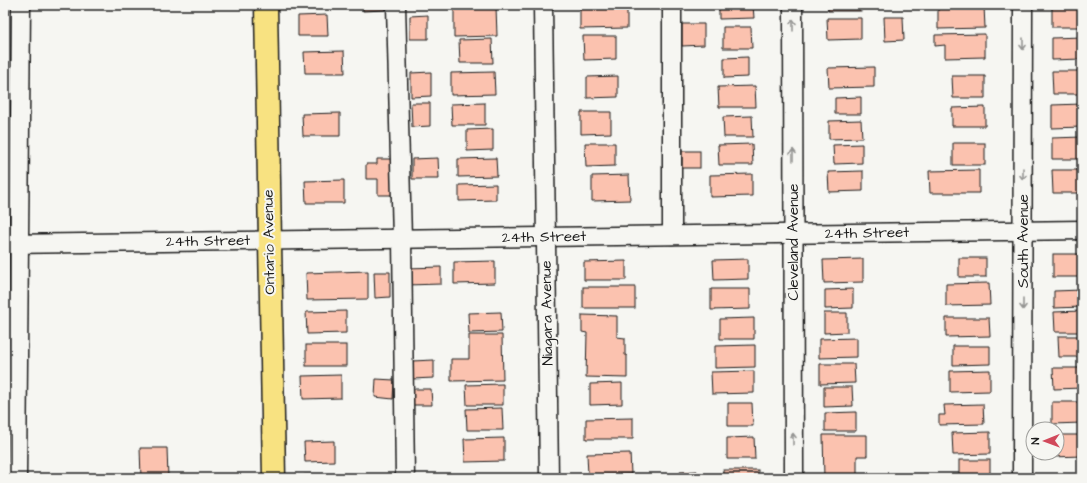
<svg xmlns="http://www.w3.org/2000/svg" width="1087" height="483" font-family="'Architects Daughter',sans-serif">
<rect width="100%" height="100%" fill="#f6f6f2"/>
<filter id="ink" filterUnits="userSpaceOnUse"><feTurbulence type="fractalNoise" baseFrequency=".025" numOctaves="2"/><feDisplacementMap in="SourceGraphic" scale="8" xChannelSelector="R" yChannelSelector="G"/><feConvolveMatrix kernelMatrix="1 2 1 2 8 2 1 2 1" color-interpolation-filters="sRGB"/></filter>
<g filter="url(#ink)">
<g fill="#fbc2af" stroke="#1c1c1c">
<rect x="302" y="5" width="33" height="3"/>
<polygon points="363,5 385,5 385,10 363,11"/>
<polygon points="580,5 627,5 627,28 580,29"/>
<polygon points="719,5 753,5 754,18 719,19"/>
<rect x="828" y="5" width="33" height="6"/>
<rect x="1052" y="5" width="30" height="22"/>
<polygon points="984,6 985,28 938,29 938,7"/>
<polygon points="496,7 497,36 454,37 454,8"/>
<polygon points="327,15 328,36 298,36 298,16"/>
<polygon points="428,15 428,39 410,39 410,16"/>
<polygon points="884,17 903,17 904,40 885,41"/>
<polygon points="827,18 861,18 861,39 828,40"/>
<polygon points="682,24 704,24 704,45 682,46"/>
<polygon points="723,27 751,27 752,48 723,48"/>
<polygon points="985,34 985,57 945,58 945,45 935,46 935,35"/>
<polygon points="583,36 616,36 616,59 584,60"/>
<polygon points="1082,37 1082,59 1052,60 1052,38"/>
<polygon points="492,39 493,63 460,63 459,40"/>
<polygon points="344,51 345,73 305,73 304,52"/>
<polygon points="748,57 748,77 724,78 724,58"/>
<polygon points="874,67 874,87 829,88 828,68"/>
<polygon points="1052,71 1082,71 1082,94 1053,94"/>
<polygon points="431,72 431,96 411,97 411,73"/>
<polygon points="494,72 495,94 451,95 451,73"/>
<polygon points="618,76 618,97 587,98 587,77"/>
<polygon points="952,76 985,76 985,98 953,98"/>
<polygon points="755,86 756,107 719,107 718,87"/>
<polygon points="861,97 861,114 835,114 835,98"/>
<polygon points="411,103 430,103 430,126 412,127"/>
<polygon points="485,103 485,125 452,125 451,104"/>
<polygon points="1082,104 1082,127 1052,128 1052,105"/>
<polygon points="985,107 985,126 952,126 952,108"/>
<polygon points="581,112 611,112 611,133 581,134"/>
<polygon points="340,113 340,136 303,136 302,114"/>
<polygon points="752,116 753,137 724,137 723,117"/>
<polygon points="861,120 862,138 829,139 829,121"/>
<polygon points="493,129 493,150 467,151 467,130"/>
<polygon points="1082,137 1082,159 1052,159 1052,138"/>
<polygon points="585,143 615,143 615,166 586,167"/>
<rect x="953" y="143" width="32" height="22"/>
<polygon points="752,144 753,165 719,165 718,145"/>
<polygon points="862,144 862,163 834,164 833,145"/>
<rect x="682" y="151" width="18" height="17"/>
<polygon points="438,158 439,179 412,179 412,159"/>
<polygon points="496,158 497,176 458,177 458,159"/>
<polygon points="377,159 391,159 392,195 378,195 378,179 366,179 366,164 377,164"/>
<polygon points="979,170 979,193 930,193 929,171"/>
<polygon points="1052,170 1082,170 1082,193 1053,193"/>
<polygon points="863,171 863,191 829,192 828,172"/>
<polygon points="752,174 752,196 710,197 710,175"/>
<polygon points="629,175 630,200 592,201 592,176"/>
<polygon points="344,180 344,203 306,203 305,181"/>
<polygon points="496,184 496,200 459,201 459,185"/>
<rect x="1053" y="254" width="29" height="23"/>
<rect x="959" y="258" width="27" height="19"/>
<polygon points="748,259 748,279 714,280 713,260"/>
<polygon points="863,259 863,282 824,283 823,260"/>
<polygon points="495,261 495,283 454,284 454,262"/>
<polygon points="626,261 626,280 584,280 584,262"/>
<polygon points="441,267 441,284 407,285 407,268"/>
<polygon points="368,271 368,299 307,300 306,273"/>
<polygon points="374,272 390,272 390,297 375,298"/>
<polygon points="989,283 990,305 946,306 946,284"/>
<rect x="583" y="287" width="52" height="21"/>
<polygon points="711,289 750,289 750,309 711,310"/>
<polygon points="853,289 853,308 825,309 825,290"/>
<polygon points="1082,290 1082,307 1054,308 1054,291"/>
<polygon points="346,311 346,333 307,334 306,312"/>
<polygon points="1082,311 1082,332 1055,332 1054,312"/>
<polygon points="501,312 502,332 469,333 468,313"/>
<polygon points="824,313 847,313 847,332 824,333"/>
<polygon points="582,315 617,316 617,337 625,338 625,355 627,355 627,378 586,377 587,333 582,332"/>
<polygon points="754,318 754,339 720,339 720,319"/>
<polygon points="946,318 989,318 990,336 946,337"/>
<polygon points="469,335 502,335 503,380 451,381 451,359 469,359"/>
<polygon points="1058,336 1082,336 1082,357 1059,357"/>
<polygon points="857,338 857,357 819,358 819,339"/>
<rect x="306" y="345" width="40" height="21"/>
<polygon points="755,345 755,367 715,368 715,346"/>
<polygon points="953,346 990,346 990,364 953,365"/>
<polygon points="434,360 434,378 412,379 412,361"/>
<polygon points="820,364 854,364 855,383 820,384"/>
<polygon points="1053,368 1082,368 1082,388 1054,389"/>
<polygon points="990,370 990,391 950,392 950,371"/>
<polygon points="754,371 754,393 712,394 711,372"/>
<polygon points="341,375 341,398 303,399 302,376"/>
<polygon points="376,379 394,380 393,399 375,397"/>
<polygon points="622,383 622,404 590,405 590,384"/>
<polygon points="503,384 503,405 467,405 466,385"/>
<polygon points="824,387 852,387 853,406 824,407"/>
<polygon points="413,389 431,389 432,405 413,405"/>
<polygon points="1052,402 1082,402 1082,423 1052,424"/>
<polygon points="728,403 752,403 753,426 728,426"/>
<polygon points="983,404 984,424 939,425 939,415 945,415 944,405"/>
<polygon points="502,408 503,430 467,430 466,409"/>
<polygon points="856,412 856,431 825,431 825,413"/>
<polygon points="633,418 633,439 586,439 586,419"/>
<polygon points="990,432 990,454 953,455 952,433"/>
<polygon points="823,435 867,435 867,456 857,456 857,478 824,478"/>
<polygon points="1057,435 1082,435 1082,456 1052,457 1052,453 1057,453"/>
<polygon points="754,437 755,459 727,459 727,438"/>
<polygon points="504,438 504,461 465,462 464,439"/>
<polygon points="334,441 334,461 305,462 304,442"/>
<polygon points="140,448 167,448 168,478 141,478"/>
<polygon points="630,453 631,474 588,475 587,454"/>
<rect x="959" y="460" width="31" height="18"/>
<rect x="723" y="470" width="35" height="8"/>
<polygon points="697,471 697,478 680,478 680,472"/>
<polygon points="347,474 347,478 305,478 304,475"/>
</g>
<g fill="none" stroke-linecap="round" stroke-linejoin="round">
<g stroke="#1c1c1c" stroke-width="21">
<g id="minor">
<polyline points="396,5 402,239 405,478"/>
<polyline points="543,5 549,478"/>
<polyline points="793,5 794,478"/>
<polyline points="672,235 672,5"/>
<polyline points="5,244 1082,230"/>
<polyline points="17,478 21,5"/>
<polyline points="1022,478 1023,5"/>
</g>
</g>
<g stroke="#1c1c1c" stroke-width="25">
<polyline id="major" points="266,5 274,478"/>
</g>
<use href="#minor" stroke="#f6f6f2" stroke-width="18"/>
<use href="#major" stroke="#f8e281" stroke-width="22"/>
</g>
<defs><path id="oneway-shaft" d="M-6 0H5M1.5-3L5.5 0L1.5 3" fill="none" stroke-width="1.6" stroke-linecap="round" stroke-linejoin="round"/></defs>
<g stroke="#949492">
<use href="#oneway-shaft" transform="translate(793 25) rotate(-90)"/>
<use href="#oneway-shaft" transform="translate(1023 44) rotate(90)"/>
<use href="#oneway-shaft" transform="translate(793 155) rotate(-90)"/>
<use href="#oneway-shaft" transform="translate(1023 174) rotate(90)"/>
<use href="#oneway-shaft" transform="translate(1023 304) rotate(90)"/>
<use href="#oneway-shaft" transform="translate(793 439) rotate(-90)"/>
</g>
</g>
<g text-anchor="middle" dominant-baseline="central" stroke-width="4" stroke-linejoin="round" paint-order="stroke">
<g font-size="15" fill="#1c1c1c" stroke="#f6f6f2">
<text transform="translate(867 233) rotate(-1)">24th Street</text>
<text transform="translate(544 237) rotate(-1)">24th Street</text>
<text transform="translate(208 241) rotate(-1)">24th Street</text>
<text transform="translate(1023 241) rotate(-90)">South Avenue</text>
<text transform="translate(269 242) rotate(-91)">Ontario Avenue</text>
<text transform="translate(793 242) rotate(-90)">Cleveland Avenue</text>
<text transform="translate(547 313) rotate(-91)">Niagara Avenue</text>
</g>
</g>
<rect width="1087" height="483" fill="none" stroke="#f6f6f2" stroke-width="20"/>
<rect x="10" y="10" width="1067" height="463" fill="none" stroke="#1c1c1c" stroke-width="1.5" filter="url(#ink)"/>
<g transform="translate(1045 441) rotate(269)"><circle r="19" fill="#f6f6f2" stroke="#9f9f9c"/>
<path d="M0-3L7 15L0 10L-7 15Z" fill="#d1495b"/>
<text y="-6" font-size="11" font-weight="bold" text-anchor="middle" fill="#1c1c1c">N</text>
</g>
</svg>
